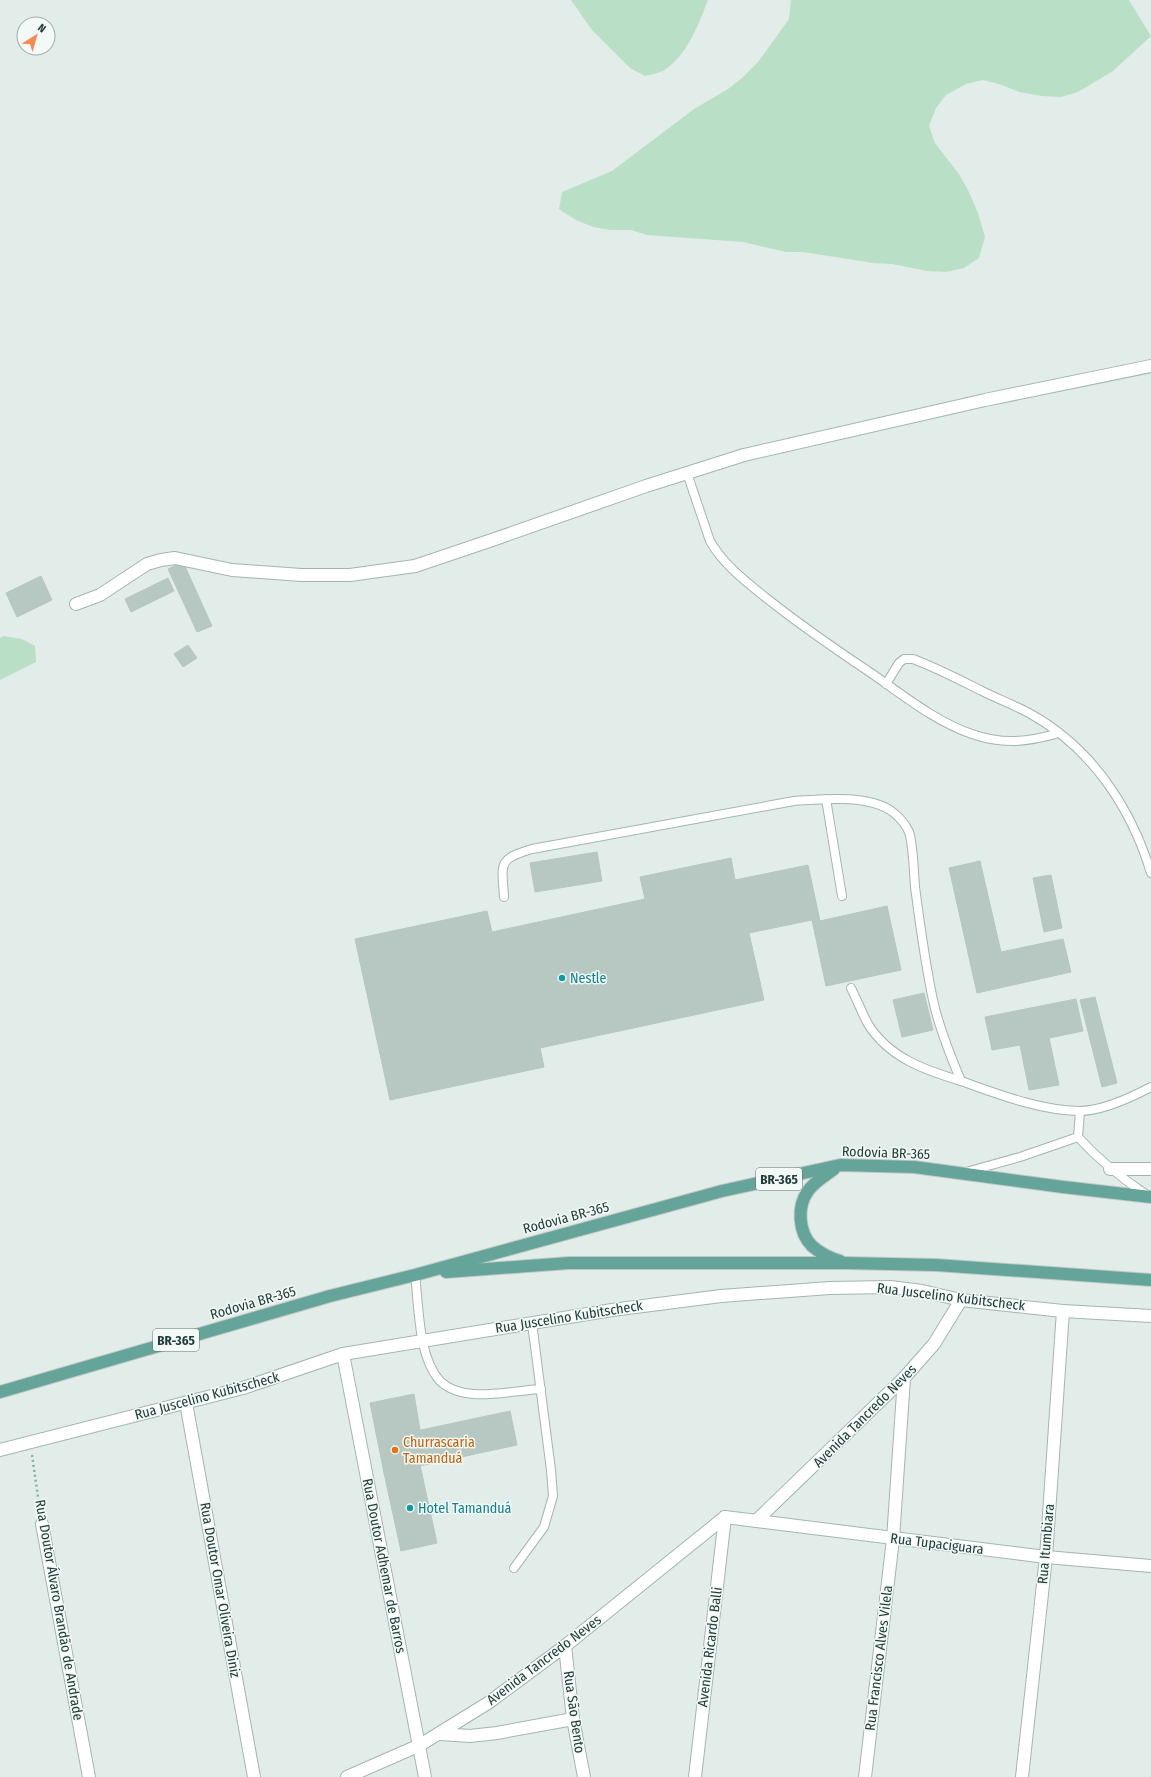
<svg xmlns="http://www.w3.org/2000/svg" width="1151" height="1777" font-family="'Fira Sans Condensed',sans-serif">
<rect width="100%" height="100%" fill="#e2ede9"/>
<g fill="#badfc7">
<path d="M571 0H708C698 25 689 52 666 69 661 73 652 74 645 76L630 68 592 30Z"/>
<polygon points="791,0 1129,0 1151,36 1113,71 1078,92 1061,97 1042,96 1019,92 999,84 983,80 966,84 946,95 936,108 929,126 935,143 959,174 968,190 978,213 985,237 979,258 964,268 946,272 927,271 892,264 873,263 803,252 786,252 743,242 647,235 631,230 610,230 593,227 576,220 559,209 562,192 612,171 694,109 728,89 742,78 758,62 789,19"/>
<polygon points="4,636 22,639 35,646 36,662 0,680 0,638"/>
</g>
<g fill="#b7c8c2" stroke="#b4c7c0">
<polygon points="183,562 212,626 197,632 168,569"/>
<polygon points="41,576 52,600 17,617 6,593"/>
<polygon points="168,578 174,591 131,612 125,599"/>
<polygon points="188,645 197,658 183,667 174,654"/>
<polygon points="597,852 602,881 535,892 530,863"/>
<polygon points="731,858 735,880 808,865 820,921 887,906 901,970 826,986 812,920 749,933 764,1000 540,1048 544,1067 390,1100 355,939 487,911 492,932 645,899 640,877"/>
<polygon points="980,861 1001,952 1063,939 1071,972 977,993 949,868"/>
<polygon points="1051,875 1062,928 1044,932 1033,878"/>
<polygon points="924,993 933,1030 902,1037 893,1000"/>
<polygon points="1095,997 1117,1083 1102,1087 1080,1000"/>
<polygon points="1076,999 1083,1031 1049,1038 1059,1085 1029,1090 1020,1045 992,1050 985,1017"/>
<polygon points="414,1394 420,1430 407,1433 415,1467 384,1473 370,1403"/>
<polygon points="510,1411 517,1445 415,1467 407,1433"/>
<polygon points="420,1465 437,1543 401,1551 384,1473"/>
</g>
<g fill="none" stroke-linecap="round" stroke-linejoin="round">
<g stroke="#a4b5b1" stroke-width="10">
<g id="lane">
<path d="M687 473 710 541C723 564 745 581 765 597 799 624 835 649 871 673 903 695 936 722 972 734 1003 745 1028 742 1059 733"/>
<path d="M886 684 899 663 904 659H913C937 668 960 680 982 691 998 699 1014 705 1029 713 1091 747 1131 807 1151 873"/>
<polyline points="826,799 842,896"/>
<path d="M504 897C502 864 497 859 532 849L794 801C822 799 871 794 894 813 900 818 906 825 909 832 913 843 914 874 915 887 920 924 925 963 933 1000 939 1028 950 1055 961 1081 998 1094 1038 1110 1079 1111 1101 1111 1132 1097 1151 1087"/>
<path d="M851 988C857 1000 862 1013 868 1024 889 1058 925 1070 961 1081"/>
<path d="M1080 1111 1078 1137C1099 1160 1121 1178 1147 1195"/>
<polyline points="966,1172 1020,1157 1078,1137"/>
<path d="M415 1275C419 1306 418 1357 440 1381 449 1390 462 1393 473 1394 491 1396 522 1390 541 1389"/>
<polyline points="514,1568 544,1527 553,1496 551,1470 532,1323"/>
</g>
</g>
<g stroke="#a4b5b1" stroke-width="14">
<g id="street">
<polyline points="76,604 100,595 147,564 161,560 175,558 232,570 301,575 350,575 415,566 495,539 646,486 744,455 985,400 1151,366"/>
<polyline points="1110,1169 1151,1169"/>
<polyline points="343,1354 425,1777"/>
<polyline points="186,1403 254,1777"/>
<polyline points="0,1450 243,1388 343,1354 612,1310 721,1296 830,1288 890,1287 922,1291 961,1300 1063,1311 1151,1316"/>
<polyline points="725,1517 1046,1557 1151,1566"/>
<polyline points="756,1521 904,1378 934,1344 961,1300"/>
<polyline points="42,1524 89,1777"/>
<polyline points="565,1646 573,1719 584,1777"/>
<polyline points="440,1734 470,1736 497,1733 573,1719"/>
<polyline points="347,1777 420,1745 488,1703 565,1646 725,1517"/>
<polyline points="695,1777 725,1517"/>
<polyline points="865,1777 893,1539 904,1378"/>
<polyline points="1022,1777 1046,1557 1063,1311"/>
</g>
</g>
<g stroke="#c1c9c8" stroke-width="14">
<g id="primary">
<path d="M834 1169C825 1176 814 1182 808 1191 797 1206 798 1232 812 1246 820 1253 830 1258 840 1261"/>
<polyline points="446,1272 569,1263 845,1263 936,1265 1151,1280"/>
<polyline points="0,1392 330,1296 415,1275 722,1191 840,1165 914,1167 1063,1187 1151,1197"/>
</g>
</g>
<polyline stroke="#81b1a6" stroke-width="2.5" stroke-dasharray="2 3" stroke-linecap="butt" points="32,1455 40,1511"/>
<use href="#lane" stroke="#fff" stroke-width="8"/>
<use href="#street" stroke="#fff" stroke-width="12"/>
<use href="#primary" stroke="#65a499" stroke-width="12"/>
</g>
<g fill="#0f9aa8" stroke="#f3f9f6" stroke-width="1.5">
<circle cx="562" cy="978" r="4"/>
<circle cx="410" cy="1508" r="4"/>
</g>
<circle fill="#e8710a" stroke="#f3f9f6" stroke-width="1.5" cx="395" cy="1450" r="4"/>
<g text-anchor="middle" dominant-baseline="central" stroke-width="3" stroke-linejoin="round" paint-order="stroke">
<g fill="#f3f9f6" stroke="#607672" stroke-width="1">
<rect x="756" y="1168" width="46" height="22" rx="3"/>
<rect x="153" y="1329" width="46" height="22" rx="3"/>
</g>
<g font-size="13" font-weight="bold" fill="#213e39">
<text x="779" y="1179">BR-365</text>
<text x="176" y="1340">BR-365</text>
</g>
<g font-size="14" fill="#0d838f" stroke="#f3f9f6" text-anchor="start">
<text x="570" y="978">Nestle</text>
<text x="418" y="1508">Hotel Tamanduá</text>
</g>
<g font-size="14" fill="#213e39" stroke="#f3f9f6">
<text transform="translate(886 1153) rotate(2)">Rodovia BR-365</text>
<text transform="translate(566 1218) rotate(-15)">Rodovia BR-365</text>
<text transform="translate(951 1297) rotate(7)">Rua Juscelino Kubitscheck</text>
<text transform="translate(253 1303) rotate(-16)">Rodovia BR-365</text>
<text transform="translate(569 1317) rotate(-9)">Rua Juscelino Kubitscheck</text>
<text transform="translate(207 1396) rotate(-15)">Rua Juscelino Kubitscheck</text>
<text transform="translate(865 1416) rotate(-45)">Avenida Tancredo Neves</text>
<text transform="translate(937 1544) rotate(7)">Rua Tupaciguara</text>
<text transform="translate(1046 1544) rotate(-85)">Rua Itumbiara</text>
<text transform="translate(384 1566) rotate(79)">Rua Doutor Adhemar de Barros</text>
<text transform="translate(220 1590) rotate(80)">Rua Doutor Omar Oliveira Diniz</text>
<text transform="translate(59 1610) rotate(80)">Rua Doutor Álvaro Brandão de Andrade</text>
<text transform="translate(710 1647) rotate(-83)">Avenida Ricardo Balli</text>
<text transform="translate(879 1658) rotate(-83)">Rua Francisco Alves Vilela</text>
<text transform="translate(544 1660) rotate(-37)">Avenida Tancredo Neves</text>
<text transform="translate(574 1712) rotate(82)">Rua São Bento</text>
</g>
<g font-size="14" fill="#c56008" stroke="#f3f9f6" text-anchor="start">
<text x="403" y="1442">Churrascaria<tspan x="403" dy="16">Tamanduá</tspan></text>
</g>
</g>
<g transform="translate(36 36) rotate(37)"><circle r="19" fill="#f3f9f6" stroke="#9faeaa"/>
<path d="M0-3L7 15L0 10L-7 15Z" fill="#f78b56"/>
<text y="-6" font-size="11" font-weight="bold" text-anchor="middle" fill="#213e39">N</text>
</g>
</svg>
